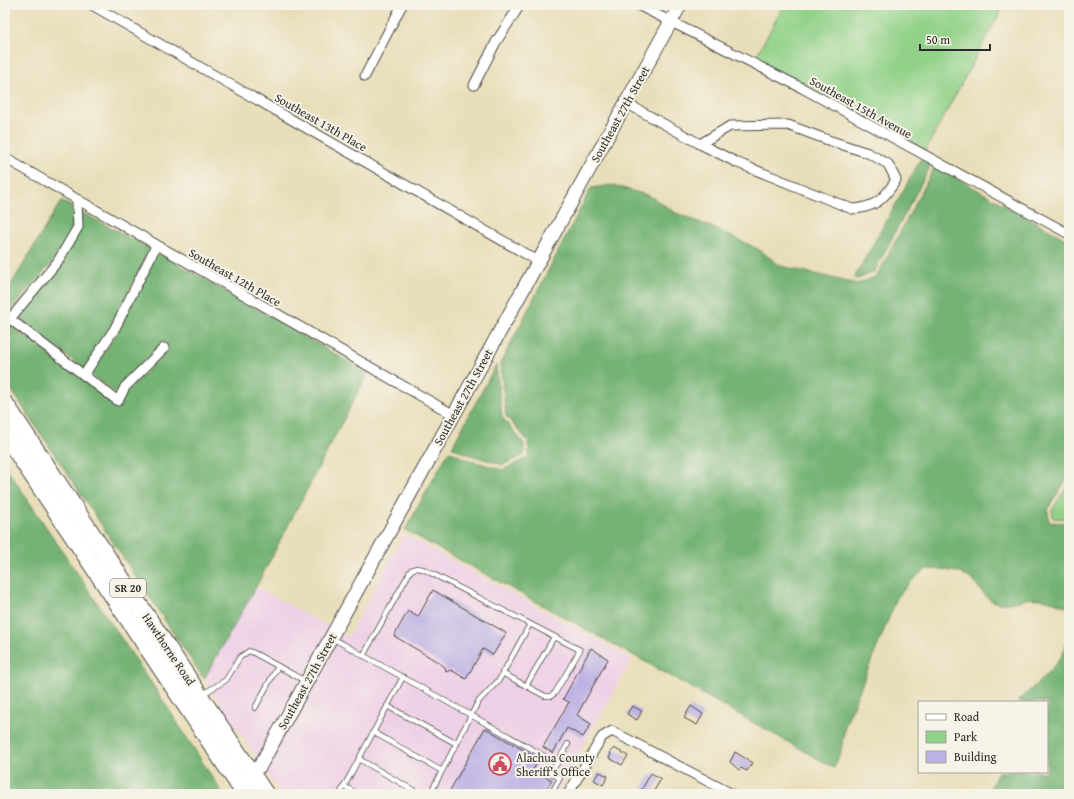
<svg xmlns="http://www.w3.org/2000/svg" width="1074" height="799" font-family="'Gentium Book Plus',serif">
<rect width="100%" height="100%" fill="#f7f3e8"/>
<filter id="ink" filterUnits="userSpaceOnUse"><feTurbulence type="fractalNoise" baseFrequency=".025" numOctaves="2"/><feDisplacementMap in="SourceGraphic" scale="8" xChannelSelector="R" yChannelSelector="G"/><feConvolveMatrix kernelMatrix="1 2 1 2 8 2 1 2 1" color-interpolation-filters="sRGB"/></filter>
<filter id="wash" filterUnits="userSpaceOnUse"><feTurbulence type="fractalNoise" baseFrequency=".012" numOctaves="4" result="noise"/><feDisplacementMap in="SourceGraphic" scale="16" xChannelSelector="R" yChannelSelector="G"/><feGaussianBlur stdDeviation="0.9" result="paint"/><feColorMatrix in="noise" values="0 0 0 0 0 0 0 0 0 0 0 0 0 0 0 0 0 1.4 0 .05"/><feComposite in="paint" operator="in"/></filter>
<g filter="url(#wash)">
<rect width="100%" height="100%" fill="#e9deba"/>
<g fill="#eed0e7">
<polygon points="404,534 632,659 556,794 281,794 263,768 338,632 348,637"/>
<polygon points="256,587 331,628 258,760 204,679"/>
</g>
<g fill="#91d188" stroke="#5e7e5a">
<polygon points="784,5 1004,5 925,151 755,58"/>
<polygon points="1069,483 1069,519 1053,518 1052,510"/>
</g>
<g fill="#74b374" stroke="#506f50">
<polygon points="921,159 931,165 874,272 858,279 854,278"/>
<path d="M935 166 1069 241V475L1048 509 1049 522 1069 523V613L1067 607C1053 601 1041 597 1025 599 1015 601 1005 606 995 602 984 599 979 585 971 579 959 569 941 570 926 569L911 581 897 598 845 726 841 751 834 768 642 660 405 530 449 451 466 459 503 470 529 457 528 441 506 416 500 364 591 188 612 185 650 196 676 213 716 229 758 249 781 266 858 284 877 276Z"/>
<polygon points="61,201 73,207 73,226 55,259 5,318 5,295"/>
<polygon points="81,212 150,248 112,326 84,369 17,318 61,263"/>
<polygon points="157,252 368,373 256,587 204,679 5,380 5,321 115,404 169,348 164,342 134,371 117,394 90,374 119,330"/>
<polygon points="496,365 502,417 524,444 524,455 503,465 468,454 452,447"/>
<polygon points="5,466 160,696 223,794 5,794"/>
<polygon points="1069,638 1069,794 987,794 998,772 1047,772 1047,702 1019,702 1020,699 1040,681 1061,658"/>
</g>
<g id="blocks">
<g fill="#bdb2e4">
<polygon points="433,590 506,633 493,655 483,649 466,679 451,670 446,672 445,667 438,662 394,636 408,611 418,617"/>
<polygon points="591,648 608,659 577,715 591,724 583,737 567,728 553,753 543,747 569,702 563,699"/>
<polygon points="632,706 642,711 637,720 627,714"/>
<polygon points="691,706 703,714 697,725 684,718"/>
<polygon points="485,728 539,759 533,770 552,780 544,794 448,794"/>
<polygon points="614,748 628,756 622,765 609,758 611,754 609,753"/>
<polygon points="735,752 753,763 747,771 741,768 739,770 730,762"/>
<polygon points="599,772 608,776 603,785 594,780"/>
<polygon points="651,773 661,779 652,794 642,789"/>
</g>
</g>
</g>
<g filter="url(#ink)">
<use href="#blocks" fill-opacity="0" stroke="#484640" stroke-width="1"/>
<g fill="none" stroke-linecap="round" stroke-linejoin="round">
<g stroke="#484640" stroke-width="6">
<g id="lane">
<polyline points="332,638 557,763 551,773 560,778 551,794"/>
<polyline points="363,656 411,570 416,568 423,569 530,624 499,680 478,702 430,794"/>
<polyline points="502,673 545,696 551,696 555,693 580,650 530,624"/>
<polyline points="526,686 554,637"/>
<polyline points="203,694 226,680 240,657 249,651 254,653 305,681"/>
<polyline points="387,706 457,744"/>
<polyline points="255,708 278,666"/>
<polyline points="373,732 442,771"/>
<polyline points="359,759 420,794"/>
<polyline points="557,763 568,744"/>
<polyline points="344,786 358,794"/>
<polyline points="340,794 403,677"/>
</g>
</g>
<g stroke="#484640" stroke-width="11">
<g id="street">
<polyline points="92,5 538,261"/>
<polyline points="638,5 802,88 1069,234"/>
<polyline points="365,76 402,5"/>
<polyline points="474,85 496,42 520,5"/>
<polyline points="626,103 700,144"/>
<path d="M788 125 828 140 868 153 888 164 896 180C884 199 875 208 852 209L738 163 700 144 730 126Z"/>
<polyline points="5,158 454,415"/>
<polyline points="77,200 78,227 58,261 10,319 118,401 125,387 164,348"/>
<polyline points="84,375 115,328 156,246"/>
<polyline points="568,794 602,737 612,731 732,794"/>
</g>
</g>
<g stroke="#484640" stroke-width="15">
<polyline id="secondary" points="243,778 260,766 680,5"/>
</g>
<g stroke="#484640" stroke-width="19">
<g id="highway">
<polyline points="5,404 265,794"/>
<polyline points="5,434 245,794"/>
</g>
</g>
<use href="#lane" stroke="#fff" stroke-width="4.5"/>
<use href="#street" stroke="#fff" stroke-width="9"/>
<use href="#secondary" stroke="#fff" stroke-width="13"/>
<use href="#highway" stroke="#fff" stroke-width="17"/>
</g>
</g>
<defs>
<g id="civic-ring" transform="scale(1.15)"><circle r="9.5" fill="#f7f3e8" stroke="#d1495b" stroke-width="1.5"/><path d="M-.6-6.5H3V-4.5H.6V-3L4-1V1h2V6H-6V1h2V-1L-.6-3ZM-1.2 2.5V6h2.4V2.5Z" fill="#d1495b"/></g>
</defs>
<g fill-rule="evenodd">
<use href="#civic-ring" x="500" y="764"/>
</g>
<g text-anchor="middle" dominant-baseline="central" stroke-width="4" stroke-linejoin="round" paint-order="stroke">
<rect fill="#f7f3e8" stroke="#686764" stroke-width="1" x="110" y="579" width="36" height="18" rx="3"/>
<g font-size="11" font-weight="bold" fill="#2b2b2b">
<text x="128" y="588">SR 20</text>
</g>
<g font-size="12" fill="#2b2b2b" stroke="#f7f3e8">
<text transform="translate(861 107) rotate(29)">Southeast 15th Avenue</text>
<text transform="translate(620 114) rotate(-61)">Southeast 27th Street</text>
<text transform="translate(321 122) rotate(30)">Southeast 13th Place</text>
<text transform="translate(235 277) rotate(30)">Southeast 12th Place</text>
<text transform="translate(463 397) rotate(-61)">Southeast 27th Street</text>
<text transform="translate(169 649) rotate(56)">Hawthorne Road</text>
<text transform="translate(307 681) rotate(-61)">Southeast 27th Street</text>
</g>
<g font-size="12" fill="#2b2b2b" stroke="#f7f3e8" text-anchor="start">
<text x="516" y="757">Alachua County<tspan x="516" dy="14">Sheriff's Office</tspan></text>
</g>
</g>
<rect width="1074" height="799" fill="none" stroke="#f7f3e8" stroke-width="20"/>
<rect x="918" y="701" width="130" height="72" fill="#f7f3e8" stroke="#a5a39c"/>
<rect x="926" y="714" width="20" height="6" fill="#ffffff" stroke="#a5a39c"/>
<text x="954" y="721" font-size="12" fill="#2b2b2b">Road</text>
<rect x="926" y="731" width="20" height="12" fill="#91d188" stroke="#a5a39c"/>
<text x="954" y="741" font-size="12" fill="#2b2b2b">Park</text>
<rect x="926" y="751" width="20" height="12" fill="#bdb2e4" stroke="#a5a39c"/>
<text x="954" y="761" font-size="12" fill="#2b2b2b">Building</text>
<path d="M920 44v6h70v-6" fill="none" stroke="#2b2b2b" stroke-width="2"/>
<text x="926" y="44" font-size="12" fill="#2b2b2b" stroke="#f7f3e8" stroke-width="3" paint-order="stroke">50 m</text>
</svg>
